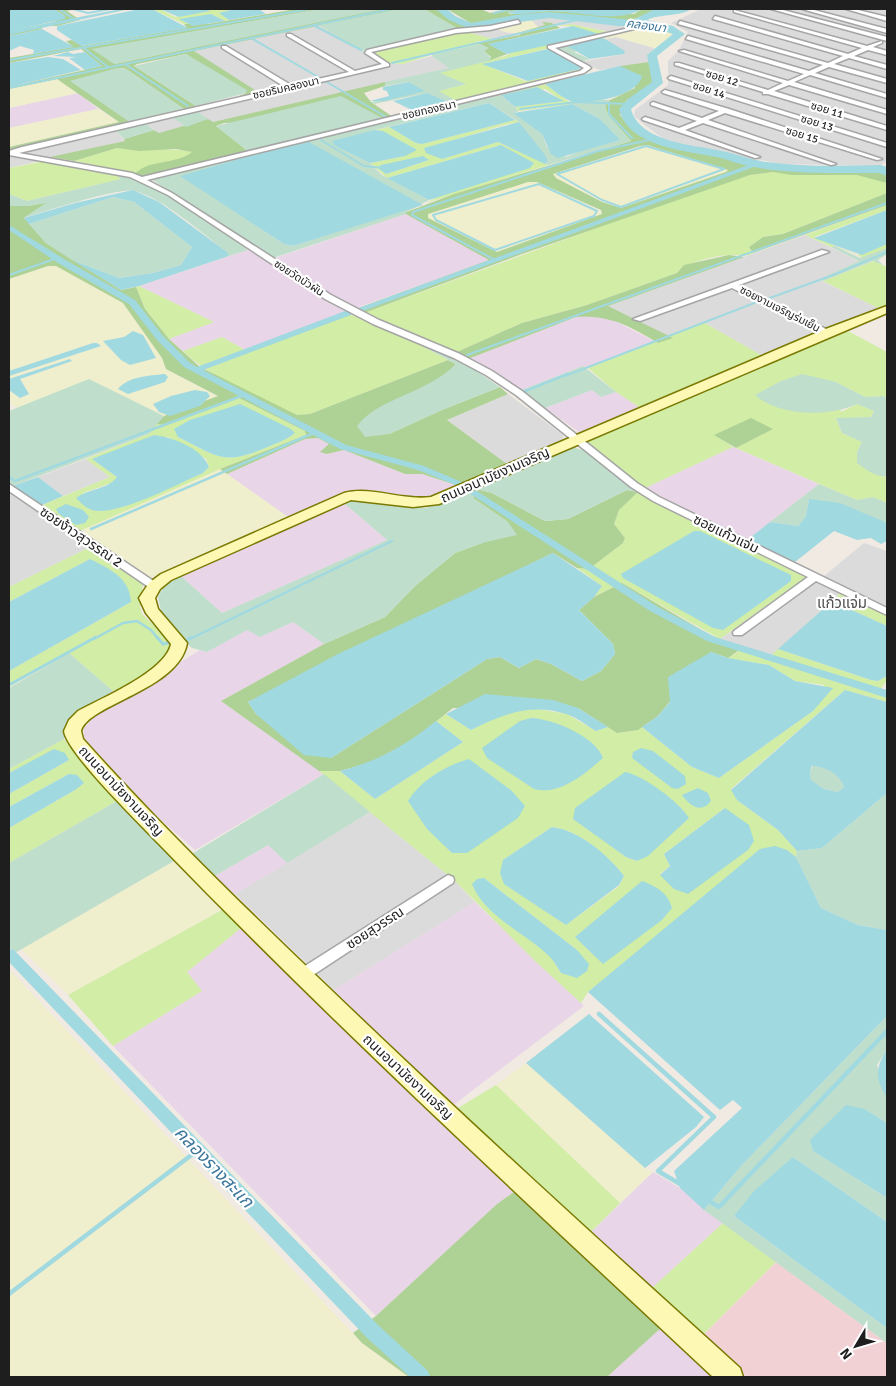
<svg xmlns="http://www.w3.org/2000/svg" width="896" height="1386" font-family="Signika,'Noto Sans Thai',sans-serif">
<rect width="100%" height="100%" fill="#f0eae3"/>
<g fill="#dcdbdb">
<polygon points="701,9 887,9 887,161 879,166 781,164 677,144 665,140 646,126 634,116 635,110 668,85 668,61 679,50 688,32 671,23"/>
<polygon points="537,16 552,16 637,26 611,32 571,24 559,26 552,23 539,28 530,19 521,18"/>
<polygon points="318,25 384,63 403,64 432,56 450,68 213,122 172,116 186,127 159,133 139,119 257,93 194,51"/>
<polygon points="489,26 505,32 522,35 493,39 467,32"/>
<polygon points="616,37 654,48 649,62 600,70 580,62 624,54 624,51 605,39"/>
<polygon points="113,128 125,141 9,168 9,151"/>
<polygon points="805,235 859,261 820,280 878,308 761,355 703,322 666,336 607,306"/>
<polygon points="508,394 563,435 563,439 507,464 447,420"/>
<polygon points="86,459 110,477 63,496 38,477"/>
<polygon points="9,483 92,540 88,548 9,587"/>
<polygon points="864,543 887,551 887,607 824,576"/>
<polygon points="806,577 840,593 768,659 735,648 720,639"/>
<polygon points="370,812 455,881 475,902 334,990 235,894"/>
</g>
<polygon fill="#f1d1d4" points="776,1262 887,1343 887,1377 747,1377 702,1336"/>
<g fill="#e9d5e8">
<polygon points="78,93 98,109 9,128 9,108"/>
<polygon points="406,214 490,260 359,307 350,314 249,352 222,337 183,351 169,339 214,322 139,286 248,250 266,261"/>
<polygon points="592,316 609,318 654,341 588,368 583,366 522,390 468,359 576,317"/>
<polygon points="592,390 601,397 616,392 639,407 579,432 545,408"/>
<polygon points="318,438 329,444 326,454 344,450 405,474 422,474 456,485 421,501 376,490 344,503 387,540 222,613 181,576 299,522 288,517 227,474 305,439"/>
<polygon points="733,447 819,484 747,540 655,495 645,488"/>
<polygon points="293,622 324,644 221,701 324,774 195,850 140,801 108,768 84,738 84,728 96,715 200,650 207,652 247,629 260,637"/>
<polygon points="268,845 287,863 235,894 213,877"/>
<polygon points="475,902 584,1006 452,1106 380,1037 334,990"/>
<polygon points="241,928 514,1192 497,1204 376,1316 113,1046 202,991 187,972"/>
<polygon points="653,1172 680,1188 723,1223 651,1289 590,1233"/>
<polygon points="662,1327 717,1377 607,1377"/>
</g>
<g fill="#efeecd" fill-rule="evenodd">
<polygon points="521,18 530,19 539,28 518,33 505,32 489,26"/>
<polygon points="641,24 671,30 676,33 676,37 654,48 616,37 605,39 600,36 635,26 626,25"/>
<polygon points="57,79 78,93 9,108 9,89"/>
<polygon points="98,109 119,122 9,147 9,128"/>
<polygon points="647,145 728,169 726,172 621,208 602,202 555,178 553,174"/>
<polygon points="528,182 537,182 601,211 602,215 497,252 428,218 428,214"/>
<path d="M48 266H56L123 303 162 358 166 369 218 397 164 416 89 380 17 408 9 402V390L20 398 29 394 20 379 72 361 70 359 9 379V376L101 346 93 343 9 371V279ZM124 337 121 360 103 341Z"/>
<polygon points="220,469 288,517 160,576 150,577 85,533 84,529"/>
<polygon points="174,861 222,910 68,995 21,949"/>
<polygon points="9,969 362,1343 409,1377 9,1377"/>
<polygon points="526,1063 645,1168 653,1172 620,1203 496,1085"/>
</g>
<g fill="#d1eda6" fill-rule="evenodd">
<polygon points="152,9 160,9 175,17 210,10 207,9 235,9 219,13 229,20 225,21 211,14 188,24 193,26 184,24"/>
<polygon points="571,24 613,33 483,64 525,81 584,68 582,71 458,102 438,91 465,84 439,73 505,56 573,26 559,26"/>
<polygon points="460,30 493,39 475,42 481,44 434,54 403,64 384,63 364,52 370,48"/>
<polygon points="545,84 572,104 519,111 515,107 563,101 545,89 491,98"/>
<path d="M515 120 519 122 504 125 424 149 442 159 498 142 548 165 426 203 441 195 501 145 387 178 370 163 405 156 383 131 375 130 389 127 416 143 422 144ZM429 160 386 174 381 165Z"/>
<path d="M117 148C143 151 168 147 193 152L181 160 160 163 135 174 74 161Z"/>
<polygon points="45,161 115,174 122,179 27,201 9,194 9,168"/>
<path d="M773 172C809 177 854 165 887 183V193L783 234 763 237 749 247 753 254C744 257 739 255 729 255 714 256 687 262 677 273L587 305 522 323 457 352 364 313 676 199 750 175Z"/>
<polygon points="887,205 887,210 814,237 858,255 887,244 887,248 864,258 835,246 831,247 805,235"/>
<polygon points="874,261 887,267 887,305 878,308 823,281"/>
<polygon points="139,286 214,322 169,339 145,309 136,287"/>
<path d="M350 314 417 343 448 360 310 414 297 415C257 396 215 381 183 351L222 337 249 352Z"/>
<polygon points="703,322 761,355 639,407 616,392 588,368 654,341 658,343 672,338 666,336"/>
<polygon points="846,330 887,352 887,398 883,396 865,397 836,382 841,412 857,404 874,411 871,417 836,419 842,433 862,442 857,452 884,477 887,476 887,503 873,497 857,500 736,448 772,429 715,435 733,447 645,488 581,440"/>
<path d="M239 398 305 431 306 435 220 469 80 531 42 505 110 477 86 459 149 434 156 424 167 425ZM295 433C285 441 274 444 263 449 221 466 216 455 178 437ZM168 437 206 459 209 467 203 473 123 507 83 493 114 482 117 477 92 459Z"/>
<polygon points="638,492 806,577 720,639 622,583 594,597 602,586 577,568 589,569 623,543 625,538 614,524 619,510"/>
<path d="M88 548 143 584 140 606 142 614 163 634 172 648C160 670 136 683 113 691L69 653 9 687V671L131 602 90 559 9 602V587Z"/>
<polygon points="840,593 887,615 887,626 832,601"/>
<path d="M735 648 767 659 778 649 871 680 878 681 887 676V680L878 693 887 697V702L845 690 731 789 737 800 778 830 797 851 796 857 787 850 588 992 581 1003 535 961 455 881 319 771H340L375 799 463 742 436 721 446 714 471 730 500 715 532 708 567 714 596 731 608 727 617 733 637 730 642 727 692 767 719 778 813 711 824 685 795 681 769 665 728 658 738 652ZM725 808 674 889 660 874 670 866 664 854ZM573 818H688L637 861 626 857ZM552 827C580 831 607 854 624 876L619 886 566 925 505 884 503 860ZM484 878 577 950 561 973 551 957Z"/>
<polygon points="64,739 117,801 9,863 9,828 75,790 69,774 9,807 9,794 69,760 54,750 9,773 9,769"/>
<polygon points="222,910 241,928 187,972 202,991 113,1046 68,995"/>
<polygon points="496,1085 620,1203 590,1233 572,1224 458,1108"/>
<polygon points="723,1223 776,1262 702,1336 651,1289"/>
</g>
<g fill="#aed196" fill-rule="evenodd">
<polygon points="54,9 75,9 67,11 80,20 57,26 40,26 42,29 9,36 9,31 54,22 65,16"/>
<polygon points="296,9 321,9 186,33 114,64 378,9 401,9 194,51 258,92 237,97 246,93 186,54 137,64 134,66 196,106 184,109 126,69 122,68 71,81 130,122 9,151 9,147 119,122 57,79 9,89 9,87 102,66 81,49 9,63 9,58 73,47 66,41 72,40 82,46 187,28 184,24 208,24"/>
<polygon points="424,9 437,9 452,20 477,28 460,30"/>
<polygon points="447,9 481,9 490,13 507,9 522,9 508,12 510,14 550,11 634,14 642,9 679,9 649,13 629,21 553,15 527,15 472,24"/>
<polygon points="542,22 552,23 560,28 489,44 507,54 488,61 491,57 484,51 488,48 475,43 521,35 518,33 545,25"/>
<path d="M649 62 655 83 626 101 620 115C645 148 683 148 720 156 736 159 751 165 768 167 804 172 842 171 879 170L887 173V183L857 175H792L773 172 750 175 522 254 364 313 356 309 489 260 404 213 454 194 631 141 608 115 605 106 610 100 635 88 626 70 620 66ZM647 145 728 170 726 172 621 208 602 202 556 178 553 174 640 146ZM528 182H537L601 210 602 214 497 252 428 218V214Z"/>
<path d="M385 82V86L364 93 371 102 393 117 384 119 224 123 216 126 249 152 144 177 135 174C148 159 177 165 192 152L176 149 139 151 117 148 74 161 50 157 125 141 124 139 154 130 159 133 208 119 213 122Z"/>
<polygon points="887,193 887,205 753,253 749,247 763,237 783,234"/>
<polygon points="48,202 24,218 46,243 121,290 136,287 145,309 169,339 200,367 297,415 310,414 448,360 456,364 446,375 416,392 389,434 442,410 500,387 508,394 447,420 507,464 456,485 422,474 405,474 344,450 327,454 320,452 329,444 318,438 305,439 227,474 220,469 306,435 305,431 239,398 167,425 156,424 164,416 218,396 166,369 162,358 123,303 56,266 48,266 9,279 9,206 28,206"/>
<path d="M729 255 744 257 608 306 673 338 658 343C629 326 611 315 576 317L468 359 457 352 522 323 587 305 677 273 684 265Z"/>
<polygon points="751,418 773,429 736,448 714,435"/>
<polygon points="477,489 492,493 545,521 568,519 627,490 638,492 619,510 614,524 625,538 623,543 589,569 577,568 553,553 248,702 256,714 331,758 487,659 500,657 519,668 536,659 551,664 582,681 601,671 615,654 613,644 579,610 594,597 622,583 710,635 730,643 738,651 728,658 711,652 658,716 638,730 617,733 578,708 453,708 410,742 369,763 340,771 319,771 221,701 324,644 385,617 415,586 455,553 482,543 508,522 473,498"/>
<polygon points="514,1192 662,1327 607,1377 409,1377 362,1343 353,1333 376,1316 497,1204"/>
</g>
<g fill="#bfdfcc" fill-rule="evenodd">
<polygon points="321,9 379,10 114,64 92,49"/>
<polygon points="401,9 424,9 460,30 370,48 364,52 318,25"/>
<polygon points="600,36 605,39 598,38 574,52 590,59 580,62 553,48"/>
<polygon points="481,44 489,48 484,51 491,58 488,61 440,73 466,84 439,91 458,102 413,113 409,110 445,101 427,93 374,104 371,102 424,91 409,82 385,86 385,82 449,68 432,56 433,54"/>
<polygon points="186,54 247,90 246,93 196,106 134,66"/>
<polygon points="117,68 126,69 184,109 139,119 154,130 124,139 113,128 130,122 70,81"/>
<path d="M501 95 519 111 514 113 542 134 547 147 566 157 585 149 619 140 600 119 572 104 569 100H610L605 106 608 115 631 141 548 165 545 164 548 161 519 122 489 103 375 130 335 146 370 163 382 175 429 200 405 213 406 214 273 258 151 179ZM181 176 422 204 293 246 284 244Z"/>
<polygon points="341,96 384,119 249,152 216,126"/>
<polygon points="195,110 208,119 186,127 171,116"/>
<path d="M115 174C159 181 212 222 248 250L229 256 227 252C203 234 163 198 135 191 120 187 43 212 24 218L46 203 28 206H9V194L27 201 121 179Z"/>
<polygon points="113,197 134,202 192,247 181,265 153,273 119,278 72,260 46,243 29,224"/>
<polygon points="835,246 860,258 887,248 887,254 878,260 883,265 873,261 823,281 820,279 859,261 831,247"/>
<path d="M417 343 469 366 500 387 442 410 389 434 365 437 357 426C378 398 428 393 456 364Z"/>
<polygon points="583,366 616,392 601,397 592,390 545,408 522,390"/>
<path d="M802 374 836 382 865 397 883 396 887 398V476C877 478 865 469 857 463V452L862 442 842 433 836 418 871 417 874 411 857 404C829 417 779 417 755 395L781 381Z"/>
<polygon points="89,379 164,416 149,434 13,486 9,483 9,411"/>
<polygon points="568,446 583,450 638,492 627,490 568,519 545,521 492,493 477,489 473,498 508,522 517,535 482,543 455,553 415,586 385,617 324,644 293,622 260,637 247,630 207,652 192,648 181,638 162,615 158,597 164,586 181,576 222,613 387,540 344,503 356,499 426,508"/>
<polygon points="819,484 857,500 873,497 887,503 887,525 885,522 809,499 806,516 798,526 770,522"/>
<polygon points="69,653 113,691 68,719 64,739 9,769 9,688"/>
<path d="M813 766C827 767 839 773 844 787L838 792 824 789 811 780 810 772Z"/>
<polygon points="324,774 370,812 287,863 268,845 213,877 190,855"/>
<polygon points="887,793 887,930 858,925 821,908 796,857 797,851 822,848"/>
<polygon points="117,801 174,861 15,953 9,947 9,863"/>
<polygon points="887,1016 887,1049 877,1065 887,1098 887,1123 865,1109 813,1151 887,1198 887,1222 793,1157 734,1216 887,1328 887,1343 704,1210 741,1166"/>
</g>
<g fill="#a1d9e0" fill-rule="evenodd">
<polygon points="9,9 54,9 65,16 65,19 10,31"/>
<polygon points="140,9 152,9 188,28 81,46 57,30 57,26"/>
<polygon points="160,9 207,9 210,11 179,17"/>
<polygon points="235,9 259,9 266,14 229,20 219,13"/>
<path d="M522 9H642C616 24 578 11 550 11 537 11 519 17 507 12Z"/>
<polygon points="211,14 225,21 193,26 179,19"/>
<polygon points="573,26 599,34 507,54 488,44"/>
<polygon points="42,29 74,47 33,54 34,50 20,46 9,51 9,36"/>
<polygon points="598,38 605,39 625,51 624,54 590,59 567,46"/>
<polygon points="548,49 584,68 528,81 482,64"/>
<polygon points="68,52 73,54 85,52 102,66 85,70 69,58 77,57 53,56"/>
<polygon points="48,57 63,59 81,70 9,87 9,63"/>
<path d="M620 66 642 76C638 97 585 106 568 100 560 96 552 89 545 84Z"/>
<polygon points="409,82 425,91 384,101 370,101 389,96 387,91 383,90 383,87"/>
<polygon points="537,87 564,101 515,107 501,95"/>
<polygon points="427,93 446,101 412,110 393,101"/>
<polygon points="489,103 515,120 422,144 416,143 389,127"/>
<polygon points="572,104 600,119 620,140 558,158 551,154 542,134 513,113"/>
<polygon points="519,122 545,155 548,161 545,164 498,142 442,159 426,153 424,148"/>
<polygon points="375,130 383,131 417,150 405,156 370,163 335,146 332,141"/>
<polygon points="309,142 423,205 293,246 284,244 180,176 253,155"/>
<polygon points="501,145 534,163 530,168 429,200 387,178"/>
<polygon points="423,156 429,160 386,174 378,168 381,165"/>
<polygon points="133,190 159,202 227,252 229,256 139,286 121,290 72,260 119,278 153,273 181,265 192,247 134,202 113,197 29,224 24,218 75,203"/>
<polygon points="887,210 887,244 862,255 814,238"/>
<polygon points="133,331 143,335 156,358 130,365 121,360 103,341 124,337"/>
<polygon points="93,343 97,343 101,346 9,376 9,371"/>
<polygon points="70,359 72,361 20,379 29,394 20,398 9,390 9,379"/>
<path d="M165 374 168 377 165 382 128 394 118 389C129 376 148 376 165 374Z"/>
<polygon points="195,390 207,392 210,396 200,406 170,416 159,412 153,404 171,396"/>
<path d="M240 404 291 429 295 433C285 441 274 444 263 449 221 466 216 455 178 437L174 429 190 420Z"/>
<path d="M154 435C172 437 202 448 209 467L203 473C179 483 117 517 92 510 86 508 81 503 76 498 88 489 109 489 117 477L92 459Z"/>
<polygon points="38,477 63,496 42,505 13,486"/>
<polygon points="809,499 840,503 885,522 887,525 887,541 881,544 871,538 857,540 834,531 795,562 747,540 770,522 798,526 806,516"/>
<polygon points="66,504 83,510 89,517 85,523 76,525 59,514 56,509"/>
<polygon points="694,531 700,531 791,575 791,581 723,630 713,628 623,578 621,574"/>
<polygon points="553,553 602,586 594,597 579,610 613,644 615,654 601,671 582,681 551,664 536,659 519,668 500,657 487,659 331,758 304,755 256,714 248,702 338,654"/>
<path d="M90 559C110 569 130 578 131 602L9 671V602Z"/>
<polygon points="832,601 887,626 887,676 878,681 871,680 778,649"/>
<polygon points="711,652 728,658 769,665 795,681 833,688 813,711 719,778 692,767 642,727 658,716 670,702 668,677"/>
<path d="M845 690 887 702V793L822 848 797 851 778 830 737 800 731 790ZM812 766C826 767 839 773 844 787L838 792 824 789 811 780 810 772Z"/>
<path d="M485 694 553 700 578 708 608 727 596 731C587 726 577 717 566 714 531 703 502 714 471 730L446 714Z"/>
<path d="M531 718C553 719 595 736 603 758 585 774 559 796 534 789L487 758 482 748 520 721Z"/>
<path d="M436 721 463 742 375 799 340 771C378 761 405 746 436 721Z"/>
<polygon points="641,748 653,751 685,776 686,784 678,789 672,788 632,758 633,752"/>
<polygon points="54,749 65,753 69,760 9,794 9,773"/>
<path d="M469 759 512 791 525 806 518 818 467 853H452L427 829 408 801C421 780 445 766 469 759Z"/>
<path d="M625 772C643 775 679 802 689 818L648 856 637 861 626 857 573 819 575 808Z"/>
<polygon points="69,774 77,775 84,783 75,790 9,828 9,807"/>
<path d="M698 788 708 793 711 801C701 814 690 806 682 795Z"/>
<polygon points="725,808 749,825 754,841 748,850 688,894 674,889 660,875 670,866 664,854"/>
<path d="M552 827C580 831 607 854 624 876L619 885 566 925 504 884 500 873 503 860Z"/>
<polygon points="775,846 787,850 796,857 821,908 858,925 887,930 887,1016 741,1166 704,1210 680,1188 674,1171 742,1108 733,1100 720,1110 588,992 760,849"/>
<path d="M484 878 577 950 589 964 587 971 577 978 561 973C558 968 554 961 550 957 526 933 485 917 472 884L477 879Z"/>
<path d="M642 881C657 887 667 892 672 908L662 920 603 964 575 937Z"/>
<polygon points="589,1014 704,1117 696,1127 645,1168 526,1063"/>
<path d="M887 1049V1098C875 1079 875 1068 887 1049Z"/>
<polygon points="846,1105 865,1109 887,1123 887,1198 813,1151 810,1140"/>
<polygon points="793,1157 887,1222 887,1328 734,1216 754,1191"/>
</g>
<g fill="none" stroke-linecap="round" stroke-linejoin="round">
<g stroke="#a1d9e0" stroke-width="2">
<polyline points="59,9 75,20"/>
<polyline points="73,9 88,13 110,9"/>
<polyline points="494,13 511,9"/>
<polyline points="313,25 361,50"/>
<polyline points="251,38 320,78"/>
<polyline points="84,48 108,67"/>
<polyline points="9,60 310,9"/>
<polyline points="392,63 581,19"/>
<polyline points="125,64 188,106"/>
<polyline points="325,81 386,117"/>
<polyline points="9,88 392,9"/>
<polyline points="609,103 609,114 632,138"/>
<polyline points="520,109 576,102 628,104"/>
<polyline points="321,140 364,166 383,168"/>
<polygon points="646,146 724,169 621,207 602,200 557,174"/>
<polygon points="539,184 597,211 594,216 495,250 436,220 433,215"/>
<polyline points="493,259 412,215 413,212 598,151 654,139"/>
<polyline points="9,275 57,258"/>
<polyline points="767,299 836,274 887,252"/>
<polyline points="467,355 887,203"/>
<polyline points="565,376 757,302"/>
</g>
<g stroke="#a1d9e0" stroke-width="2.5">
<polyline points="525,391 568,374"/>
<polyline points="9,477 15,481 244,395"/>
<polyline points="91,529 316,432"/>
<polyline points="94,639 123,623 137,621 151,630 158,639"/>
<polyline points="190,639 392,541"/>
</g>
<g stroke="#a1d9e0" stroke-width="3">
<polyline points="157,637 163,644 168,643"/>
<polyline points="185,641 192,637"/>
<polyline points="9,685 96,637"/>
</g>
<g stroke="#a1d9e0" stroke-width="4.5">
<polyline points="599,1014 714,1117 658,1171 680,1184"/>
<polyline points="709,1201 719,1207 887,1031"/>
<polyline points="9,1294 198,1150"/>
</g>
<g fill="#a1d9e0" fill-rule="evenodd">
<polygon points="120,9 130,9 9,35 9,31"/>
<polygon points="757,162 760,164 759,165 363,311 356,309"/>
<polygon points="9,225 64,259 135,300 163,336 190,363 197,367 345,311 351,311 351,315 203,370 346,445 424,466 466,484 464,486 458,486 418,470 340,449 184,367 157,340 129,304 58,263 9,230"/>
<polygon points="472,488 658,607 715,637 887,690 887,698 707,641 650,611 469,493 467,491"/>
<polygon points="9,949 14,950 378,1325 428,1371 430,1377 410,1377 366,1337 9,962"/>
</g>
<path fill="#a1d9e0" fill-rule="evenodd" d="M436 9H447L455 16 471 23 515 15 549 12 633 20 653 10 691 9C684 16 658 14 647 20L673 26 685 34 657 56 663 83 631 109C639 141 691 145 717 150 733 153 749 159 766 162 804 167 843 166 881 165L887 167V176L879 173C837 173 795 174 753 167 741 165 729 160 717 157 686 151 628 147 619 109L628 99 652 82 647 55 673 34 649 26H618L549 18 470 29 449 20Z"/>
<g stroke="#a5a5a5" stroke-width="3">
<g id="street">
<polygon points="771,9 779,9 887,37 887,41"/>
<polygon points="802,9 810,9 887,29 887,33"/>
<polygon points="846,9 854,9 887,17 887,21"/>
<polygon points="734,10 867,46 882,41 882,43 873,47 887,51 887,55 868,50 854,56 887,65 887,69 849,58 834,64 887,79 887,83 829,67 815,73 887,94 887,98 810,75 794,82 887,110 887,114 789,85 774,91 887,126 887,130 768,94 763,94 763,92 675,65 675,63 679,63 768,90 783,83 679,51 684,50 788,81 804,74 686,39 688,36 809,71 823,65 678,24 680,21 828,63 843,56 713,19 715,16 848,54 862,48 734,12"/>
<polygon points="518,20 520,23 490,30 456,33 371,52 389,64 389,66 19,153 132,173 142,177 580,71 584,68 548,48 548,46 634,27 634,29 555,48 589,66 591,68 584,73 147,180 172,193 331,295 379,320 460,354 492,371 522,391 637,483 659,497 887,608 887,615 816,581 742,635 734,635 733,633 734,631 808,577 653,501 631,487 516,395 486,375 454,358 373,324 325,299 168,195 130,177 9,155 9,151 22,147 285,87 222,48 222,46 226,46 291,85 349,72 287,36 287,34 291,34 355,71 382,64 365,53 367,50 456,29 490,26"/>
<polygon points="671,76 887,143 887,147 669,79 668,78"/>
<polygon points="665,90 729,109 882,159 877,160 725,113 708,120 836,164 831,165 703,123 685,130 760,157 755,158 643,120 642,119 645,117 679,128 697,121 651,105 651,103 653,102 702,118 719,111 663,93 662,92"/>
<polygon points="822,250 829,252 739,285 830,331 830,335 824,335 732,288 640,321 633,319"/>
<polygon points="9,484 158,584 159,586 158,588 150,588 9,491"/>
<polygon points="448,875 453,877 454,880 453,883 307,979 302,980 297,979 295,975 297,971"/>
</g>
</g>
<g stroke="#7a7900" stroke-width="3">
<path id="secondary" d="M887 306V313L439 504 413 507 351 500 171 580 160 589 155 598 158 609 187 643C179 690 88 704 81 731L83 739C160 825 243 906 327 986 462 1116 601 1242 740 1368L743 1377H713C526 1202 337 1028 158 843 139 823 67 753 64 731L69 720 78 711C102 698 166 671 171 644L146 613 139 598 149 583 161 574 344 493C372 486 402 501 431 497L823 330Z"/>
</g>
<use href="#street" fill="#fff" fill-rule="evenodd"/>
<use href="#secondary" fill="#fdf8b4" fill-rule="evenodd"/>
</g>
<g text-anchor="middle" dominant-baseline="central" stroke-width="4.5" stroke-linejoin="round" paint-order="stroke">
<g font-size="11" fill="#1e1e1e" stroke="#fff">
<text transform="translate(722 78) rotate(17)">ซอย 12</text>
<text transform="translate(286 88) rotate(-13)">ซอยริมคลองนา</text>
<text transform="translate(709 90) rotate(18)">ซอย 14</text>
<text transform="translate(429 110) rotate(-13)">ซอยทองธนา</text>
<text transform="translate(827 110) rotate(17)">ซอย 11</text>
<text transform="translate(817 123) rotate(17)">ซอย 13</text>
<text transform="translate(802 135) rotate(17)">ซอย 15</text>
<text transform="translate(299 278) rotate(33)">ซอยวัดบัวผัน</text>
<text transform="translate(780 309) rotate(27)">ซอยงามเจริญร่มเย็น</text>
</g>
<g font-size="12" font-style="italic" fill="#3d779b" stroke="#fff">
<text transform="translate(646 26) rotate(8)">คลองนา</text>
</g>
<g font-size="14" fill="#1e1e1e" stroke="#fff">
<text transform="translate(495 475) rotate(-24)">ถนนอนามัยงามเจริญ</text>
<text transform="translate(726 534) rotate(26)">ซอยแก้วแจ่ม</text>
<text transform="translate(81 537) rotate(34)">ซอยง้าวสุวรรณ 2</text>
<text transform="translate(121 791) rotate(47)">ถนนอนามัยงามเจริญ</text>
<text transform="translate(375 928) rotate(-33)">ซอยสุวรรณ</text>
<text transform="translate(408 1077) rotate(43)">ถนนอนามัยงามเจริญ</text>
</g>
<g font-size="15" fill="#515151" stroke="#fff">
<text x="842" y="603">แก้วแจ่ม</text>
</g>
<g font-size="18" font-style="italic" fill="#3d779b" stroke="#fff">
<text transform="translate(214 1167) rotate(46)">คลองรางสะแก</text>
</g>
</g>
<rect width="896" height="1386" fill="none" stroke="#1e1e1e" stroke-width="20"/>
<g transform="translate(856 1346) rotate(232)" stroke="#ffffff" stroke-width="4" paint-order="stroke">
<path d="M0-4L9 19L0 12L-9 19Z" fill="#1e1e1e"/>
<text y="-8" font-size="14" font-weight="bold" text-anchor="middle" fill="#1e1e1e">N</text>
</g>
</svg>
